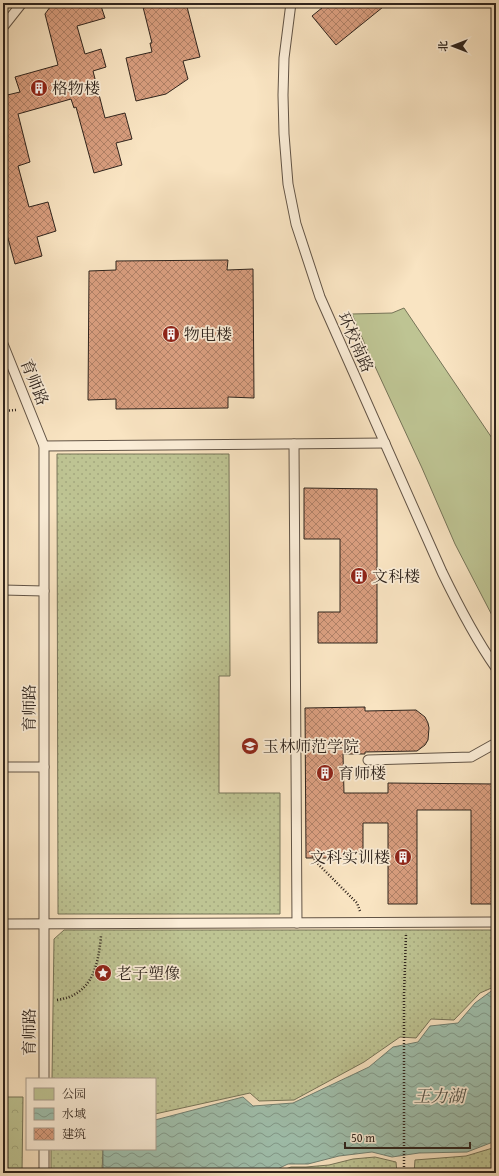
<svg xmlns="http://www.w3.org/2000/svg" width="499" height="1176" font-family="'Gentium Book Plus','Noto Serif SC',serif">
<defs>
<pattern id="green-dots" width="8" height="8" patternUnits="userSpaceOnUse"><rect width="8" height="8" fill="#bec493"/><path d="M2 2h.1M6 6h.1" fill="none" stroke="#a4a87e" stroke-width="1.8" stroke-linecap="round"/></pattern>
<pattern id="forest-crowns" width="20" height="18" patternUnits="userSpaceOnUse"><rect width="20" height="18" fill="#bec493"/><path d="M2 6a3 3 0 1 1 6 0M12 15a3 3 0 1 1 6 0" fill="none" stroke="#a4a87e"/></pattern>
<pattern id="water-waves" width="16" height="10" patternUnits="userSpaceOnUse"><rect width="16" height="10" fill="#9fbfac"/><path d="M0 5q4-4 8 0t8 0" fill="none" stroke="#829b8b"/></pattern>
<pattern id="building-cross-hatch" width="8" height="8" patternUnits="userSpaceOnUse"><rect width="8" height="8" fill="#d99e7f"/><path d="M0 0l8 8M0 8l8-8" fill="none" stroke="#b08167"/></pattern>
</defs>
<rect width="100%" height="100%" fill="#f9e4c2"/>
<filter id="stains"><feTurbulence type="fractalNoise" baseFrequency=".005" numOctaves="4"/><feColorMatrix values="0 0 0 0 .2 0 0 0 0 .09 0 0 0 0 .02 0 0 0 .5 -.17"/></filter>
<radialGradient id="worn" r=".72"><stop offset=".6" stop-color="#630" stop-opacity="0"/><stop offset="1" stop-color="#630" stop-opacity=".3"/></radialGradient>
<g fill="url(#green-dots)" stroke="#767458">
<polygon points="57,454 229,454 230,676 219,676 219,793 280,793 280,914 58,914"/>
<polygon points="64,930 496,930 496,986 480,993 454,1020 431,1019 416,1038 400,1037 364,1062 294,1100 259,1101 250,1093 155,1114 155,1079 52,1079 54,939"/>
<polygon points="496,1147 496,1167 487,1173 414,1173 415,1160 466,1156"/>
<polygon points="51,1149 103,1149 102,1173 51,1173"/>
<polygon points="375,1157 396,1162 397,1173 275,1173 291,1167 306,1167 329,1165 353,1159"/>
</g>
<polygon fill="url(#forest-crowns)" stroke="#767458" points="3,1097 23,1097 22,1173 3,1173"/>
<polygon fill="#bec493" stroke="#767458" points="404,308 496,444 496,623 455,544 422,468 366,347 352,314 392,313"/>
<polygon fill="url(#water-waves)" stroke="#728173" points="494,989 496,989 496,1142 493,1142 467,1152 419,1153 392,1157 372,1152 339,1156 308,1164 288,1164 269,1173 103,1173 103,1149 155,1149 155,1120 243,1097 253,1106 293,1103 369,1067 393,1047 418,1042 430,1026 458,1023 475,1003"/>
<g fill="url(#building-cross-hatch)" stroke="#2f241d">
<polygon points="53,3 100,3 105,18 77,26 85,54 101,49 106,67 93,71 105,118 125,113 132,139 116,143 122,165 94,173 76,107 74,108 71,99 18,114 30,162 18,166 29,207 48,202 56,231 37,237 42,256 15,264 3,220 3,96 20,92 15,77 58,65 45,14"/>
<polygon points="142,3 186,3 200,57 183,61 188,79 166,94 136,101 126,58 152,52 150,43 152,43"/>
<polygon points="328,3 388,3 336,45 312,16"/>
<polygon points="228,260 227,270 253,269 254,398 228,397 228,408 116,409 116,399 88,400 89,271 116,270 116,261"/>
<polygon points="304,488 377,489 377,643 318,643 318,612 340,612 340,539 304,539"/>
<polygon points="365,707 365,711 416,710 425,717 428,723 429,728 428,740 425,745 417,751 365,752 365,754 343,754 344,793 388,793 388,783 496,784 496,904 471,904 471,810 417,810 417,904 388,904 388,823 363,823 363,852 344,852 344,858 306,858 305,708"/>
</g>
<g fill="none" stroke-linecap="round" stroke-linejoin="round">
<g stroke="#625446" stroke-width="11">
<g id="lane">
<path d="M291 3 284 58 283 95 284 134 288 184 296 224 320 297 442 572C458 605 475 638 496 668"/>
<polyline points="3,27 22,3"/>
<polyline points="3,344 44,446 44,1079"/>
<polyline points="294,444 297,923"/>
<polyline points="44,446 385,443"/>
<polyline points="3,590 44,591"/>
<polyline points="368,760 471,757 496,743"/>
<polyline points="3,767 44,767"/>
<polyline points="3,924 496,922"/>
<polyline points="44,1173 44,1149"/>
</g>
</g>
<g stroke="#2f241d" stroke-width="2.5" stroke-dasharray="1 2" stroke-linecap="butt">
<polyline points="3,411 16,410"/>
<polyline points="310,851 316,862 357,903 360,911"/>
<path d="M57 1000C92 995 98 967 101 936"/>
<polyline points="404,1173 404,995 406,934"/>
</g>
<use href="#lane" stroke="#fbedd7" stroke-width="9"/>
</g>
<defs>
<g id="building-disc" transform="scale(0.9)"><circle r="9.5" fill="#8f2418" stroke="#fbedd7"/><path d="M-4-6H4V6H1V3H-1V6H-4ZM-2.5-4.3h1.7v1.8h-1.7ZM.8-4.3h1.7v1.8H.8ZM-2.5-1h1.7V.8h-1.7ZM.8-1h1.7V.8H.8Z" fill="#fff"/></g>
<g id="university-disc" transform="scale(0.9)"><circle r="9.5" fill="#8f2418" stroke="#fbedd7"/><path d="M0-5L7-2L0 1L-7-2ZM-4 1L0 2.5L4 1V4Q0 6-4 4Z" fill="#fff"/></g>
<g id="sight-disc" transform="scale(0.9)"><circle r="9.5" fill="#8f2418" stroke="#fbedd7"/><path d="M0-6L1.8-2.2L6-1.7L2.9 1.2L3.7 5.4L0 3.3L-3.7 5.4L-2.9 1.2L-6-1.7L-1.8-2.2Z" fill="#fff"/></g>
</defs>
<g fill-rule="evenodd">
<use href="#building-disc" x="39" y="88"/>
<use href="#building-disc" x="171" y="334"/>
<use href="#building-disc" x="359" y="576"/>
<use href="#university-disc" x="250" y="746"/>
<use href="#building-disc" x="325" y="773"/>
<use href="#building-disc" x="403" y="857"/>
<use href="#sight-disc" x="103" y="973"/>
</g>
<g text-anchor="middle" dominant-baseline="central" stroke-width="3.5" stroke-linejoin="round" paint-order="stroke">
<g font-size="16" fill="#2f241d" stroke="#fbedd7" text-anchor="start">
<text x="52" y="88">格物楼</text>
<text x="184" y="334">物电楼</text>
<text x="372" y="576">文科楼</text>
<text x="263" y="746">玉林师范学院</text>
<text x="338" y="773">育师楼</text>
<text x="390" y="857" text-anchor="end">文科实训楼</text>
<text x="116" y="973">老子塑像</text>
</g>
<g font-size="16" fill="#2f241d" stroke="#fbedd7">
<text transform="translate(356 342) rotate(66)">环校南路</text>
<text transform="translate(35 382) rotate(68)">育师路</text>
<text transform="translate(29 708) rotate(-90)">育师路</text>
<text transform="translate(29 1032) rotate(-90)">育师路</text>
</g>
<g font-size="17" font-style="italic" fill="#515248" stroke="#fbedd7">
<text x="439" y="1095">王力湖</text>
</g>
</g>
<rect width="499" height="1176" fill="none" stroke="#f9e4c2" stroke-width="16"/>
<rect x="4" y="4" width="491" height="1168" fill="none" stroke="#2f241d" stroke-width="2"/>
<rect x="8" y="8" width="483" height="1160" fill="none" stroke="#2f241d"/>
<rect x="26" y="1078" width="130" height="72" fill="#fbedd7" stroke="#a99d8d"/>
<rect x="34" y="1088" width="20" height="12" fill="#bec493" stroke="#a99d8d"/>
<text x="62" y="1098" font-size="12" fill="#2f241d">公园</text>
<rect x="34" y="1108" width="20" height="12" fill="url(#water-waves)" stroke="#a99d8d"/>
<text x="62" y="1118" font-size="12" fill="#2f241d">水域</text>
<rect x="34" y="1128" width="20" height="12" fill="url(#building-cross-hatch)" stroke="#a99d8d"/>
<text x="62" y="1138" font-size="12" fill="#2f241d">建筑</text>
<g transform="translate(453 46) rotate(270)" stroke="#fbedd7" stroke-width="3" paint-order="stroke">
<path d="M0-3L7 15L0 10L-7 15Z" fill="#2f241d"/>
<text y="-6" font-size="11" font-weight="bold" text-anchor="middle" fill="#2f241d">北</text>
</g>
<path d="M345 1142v6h125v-6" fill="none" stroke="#2f241d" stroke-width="2"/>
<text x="351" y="1142" font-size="12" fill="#2f241d" stroke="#fbedd7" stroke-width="3" paint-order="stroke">50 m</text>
<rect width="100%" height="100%" filter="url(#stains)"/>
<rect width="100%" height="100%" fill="url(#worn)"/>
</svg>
